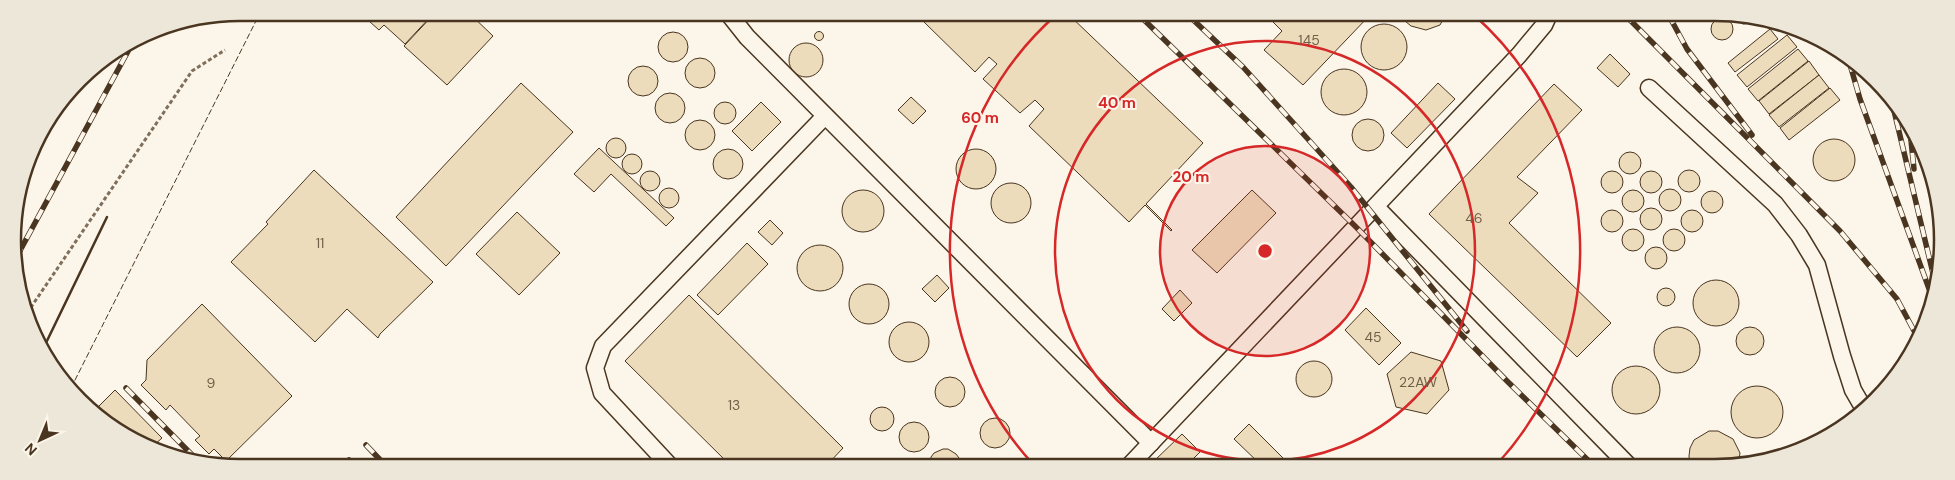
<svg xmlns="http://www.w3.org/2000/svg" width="1955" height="480" font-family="'DM Sans',sans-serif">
<rect width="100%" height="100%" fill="#fbf6e9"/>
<g fill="#ecdcbc" stroke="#4a3520">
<polygon points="360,13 434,13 405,44 384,25 379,30"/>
<polygon points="435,13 469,13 493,36 447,85 404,46"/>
<polygon points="928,13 1068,14 1203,143 1146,204 1172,230 1171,231 1145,205 1129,222 1029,126 1044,109 1035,100 1020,113 983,79 997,64 989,57 975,72 923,21 929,15"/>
<polygon points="1275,14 1370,14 1370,15 1303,85 1264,50 1282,31 1270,19"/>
<polygon points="1402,14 1446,14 1440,25 1426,30 1411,26 1405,21"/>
<polygon points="1734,14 1745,14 1755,18 1750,23 1743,24 1737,20"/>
<circle cx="1722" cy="29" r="11"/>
<circle cx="1384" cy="47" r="23"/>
<polygon points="1770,29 1778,39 1735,72 1728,63"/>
<circle cx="819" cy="36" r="4.5"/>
<circle cx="673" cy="47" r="15"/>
<polygon points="1787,35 1797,47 1747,87 1737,75"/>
<circle cx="806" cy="60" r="17"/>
<polygon points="1798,49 1808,61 1758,101 1748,89"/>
<polygon points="1610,54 1630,74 1618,87 1597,68"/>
<circle cx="700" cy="73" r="15"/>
<polygon points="1809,61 1819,75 1769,114 1759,101"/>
<circle cx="643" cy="81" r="15"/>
<circle cx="1344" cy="92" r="23"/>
<polygon points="1819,75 1829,88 1779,127 1769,115"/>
<polygon points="521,83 573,132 446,266 396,217"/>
<polygon points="1438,83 1455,99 1407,148 1391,133"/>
<polygon points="1554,84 1582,110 1517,177 1538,193 1509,223 1611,323 1577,357 1429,214"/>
<polygon points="1830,88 1840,100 1789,140 1780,128"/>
<circle cx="670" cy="108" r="15"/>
<polygon points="911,97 926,111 913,124 898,110"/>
<polygon points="761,102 781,122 752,151 732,131"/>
<circle cx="725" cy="113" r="11"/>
<circle cx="1368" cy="135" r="16"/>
<circle cx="700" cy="135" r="15"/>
<circle cx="616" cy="148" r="10"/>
<circle cx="1834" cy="160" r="21"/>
<polygon points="599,148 674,218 666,226 611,174 594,192 574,174"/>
<circle cx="728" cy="164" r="15"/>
<circle cx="976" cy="169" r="20"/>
<circle cx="1630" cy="163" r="11"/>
<circle cx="632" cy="164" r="10"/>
<circle cx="1689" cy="181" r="11"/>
<polygon points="314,170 433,282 380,334 378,338 347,309 315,342 231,262 268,224 266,222"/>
<circle cx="650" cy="181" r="10"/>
<circle cx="1612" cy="182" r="11"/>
<circle cx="1651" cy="182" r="11"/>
<circle cx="1011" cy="203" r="20"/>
<circle cx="669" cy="198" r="10"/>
<circle cx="1670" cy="200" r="11"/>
<circle cx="1633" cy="201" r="11"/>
<circle cx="863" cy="211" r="21"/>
<polygon points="1252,190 1276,213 1217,273 1192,250"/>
<circle cx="1712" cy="202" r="11"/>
<circle cx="1651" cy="219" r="11"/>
<circle cx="1612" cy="221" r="11"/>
<circle cx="1692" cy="221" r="11"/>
<polygon points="517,212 560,253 519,295 476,254"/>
<polygon points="770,220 783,233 772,245 758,232"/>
<circle cx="1674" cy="240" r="11"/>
<circle cx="1633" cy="240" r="11"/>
<polygon points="747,243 768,264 718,315 697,295"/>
<circle cx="820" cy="268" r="23"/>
<circle cx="1656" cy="258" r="11"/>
<polygon points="937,275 949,288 935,302 922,289"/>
<circle cx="1716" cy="303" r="23"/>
<circle cx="869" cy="304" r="20"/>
<circle cx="1666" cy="297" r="9"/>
<polygon points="1180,290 1192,303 1174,321 1162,309"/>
<polygon points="689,295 843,448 826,466 731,466 625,361"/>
<polygon points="202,304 292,396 226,461 214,449 209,454 195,440 200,436 170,405 166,410 141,385 146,380 147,360"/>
<polygon points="1366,308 1401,343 1379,365 1345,330"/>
<circle cx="909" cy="342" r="20"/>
<circle cx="1750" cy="341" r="14"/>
<circle cx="1677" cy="350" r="23"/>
<polygon points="1411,352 1441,361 1449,390 1427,414 1396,407 1387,374"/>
<circle cx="1314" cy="379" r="18"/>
<circle cx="1636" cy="390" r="24"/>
<circle cx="950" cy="392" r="15"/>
<circle cx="1757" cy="412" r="26"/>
<polygon points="115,390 162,438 153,446 127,437 95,410"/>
<circle cx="882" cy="419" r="12"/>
<circle cx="995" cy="433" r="15"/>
<circle cx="914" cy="437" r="15"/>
<polygon points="1249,424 1287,462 1284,466 1262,466 1234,439"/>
<polygon points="1709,431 1718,431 1733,439 1740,453 1738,466 1690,466 1689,456 1690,448 1694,440"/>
<polygon points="1182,434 1200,452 1186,466 1155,466 1152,463"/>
<polygon points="943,449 948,449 956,454 959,458 960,466 930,466 931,457 934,453"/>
<polygon points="1053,460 1062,460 1073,466 1040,466"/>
</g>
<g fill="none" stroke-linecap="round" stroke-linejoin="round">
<g stroke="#4a3520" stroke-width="19">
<g id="lane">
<polyline points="728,13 747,37 1151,443"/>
<polyline points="1649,88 1775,204 1799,235 1817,265 1842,356 1853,390 1864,409"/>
<polyline points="1376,207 1629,466"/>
<polyline points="670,466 602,393 595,368 603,346 825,116"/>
<polyline points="1129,466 1519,55 1544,25 1549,14"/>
</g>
</g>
<polyline stroke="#7f6f5c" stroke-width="3" stroke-dasharray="4 2.5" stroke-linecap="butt" points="27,313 192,71 225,50"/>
<use href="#lane" stroke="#fbf6e9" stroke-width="16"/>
<g stroke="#4a3520" stroke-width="5.5">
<g id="rail">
<polyline points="1138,14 1356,227 1507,381 1594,466"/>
<polyline points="1187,14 1243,67 1351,187 1467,331"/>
<polyline points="1624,14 1840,231 1897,299 1919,340"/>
<polyline points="1668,14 1687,49 1752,135"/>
<polyline points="1849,61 1860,99 1932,297"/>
<polyline points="1891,98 1936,286"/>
<polyline points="1910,131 1914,169"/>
<polyline points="16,258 133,42"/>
<polyline points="126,388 199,462"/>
<polyline points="366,445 386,466"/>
<polyline points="349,460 355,466"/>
</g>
</g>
<use href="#rail" stroke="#fbf6e9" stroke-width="4" stroke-dasharray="11" stroke-linecap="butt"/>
<polyline stroke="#4a3520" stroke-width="1" stroke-dasharray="6 2.5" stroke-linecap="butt" points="71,388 260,13"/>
<polyline stroke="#4a3520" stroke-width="2.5" points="44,347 107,217"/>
</g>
<circle cx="1265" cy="251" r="105" fill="#d62828" fill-opacity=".12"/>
<g fill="none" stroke="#d62828" stroke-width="2.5">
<circle cx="1265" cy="251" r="105"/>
<circle cx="1265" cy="251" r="210"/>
<path d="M1033 464A315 315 0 0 1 1056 15M1474 15A315 315 0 0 1 1497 464"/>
</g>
<g text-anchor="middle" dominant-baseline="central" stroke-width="4" stroke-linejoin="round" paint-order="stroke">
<g font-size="14" fill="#725f47">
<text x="1309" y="40">145</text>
<text x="1474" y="218">46</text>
<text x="320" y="243">11</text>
<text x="1373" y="337">45</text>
<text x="1418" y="382">22AW</text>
<text x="211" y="383">9</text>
<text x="734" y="405">13</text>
</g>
</g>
<path d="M0 0H1955V480H0ZM240 21H1715A219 219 0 0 1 1934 240V240A219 219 0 0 1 1715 459H240A219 219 0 0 1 21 240V240A219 219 0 0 1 240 21Z" fill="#ede7d9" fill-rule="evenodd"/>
<path fill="none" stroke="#4a3520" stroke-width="2.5" d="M240 21H1715A219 219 0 0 1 1934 240V240A219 219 0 0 1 1715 459H240A219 219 0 0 1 21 240V240A219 219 0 0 1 240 21Z"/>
<circle cx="1265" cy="251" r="8" fill="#d62828" stroke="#fbf6e9" stroke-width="2.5"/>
<g font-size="15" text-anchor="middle" font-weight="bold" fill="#d62828" stroke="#fbf6e9" stroke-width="4" stroke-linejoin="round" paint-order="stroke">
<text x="1117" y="108">40 m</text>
<text x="980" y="123">60 m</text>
<text x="1191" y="182">20 m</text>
</g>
<g transform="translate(40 440) rotate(224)" stroke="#fbf6e9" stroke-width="4" paint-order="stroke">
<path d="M0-4L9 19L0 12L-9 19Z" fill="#4a3520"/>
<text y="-8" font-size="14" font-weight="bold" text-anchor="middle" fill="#4a3520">N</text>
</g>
</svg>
